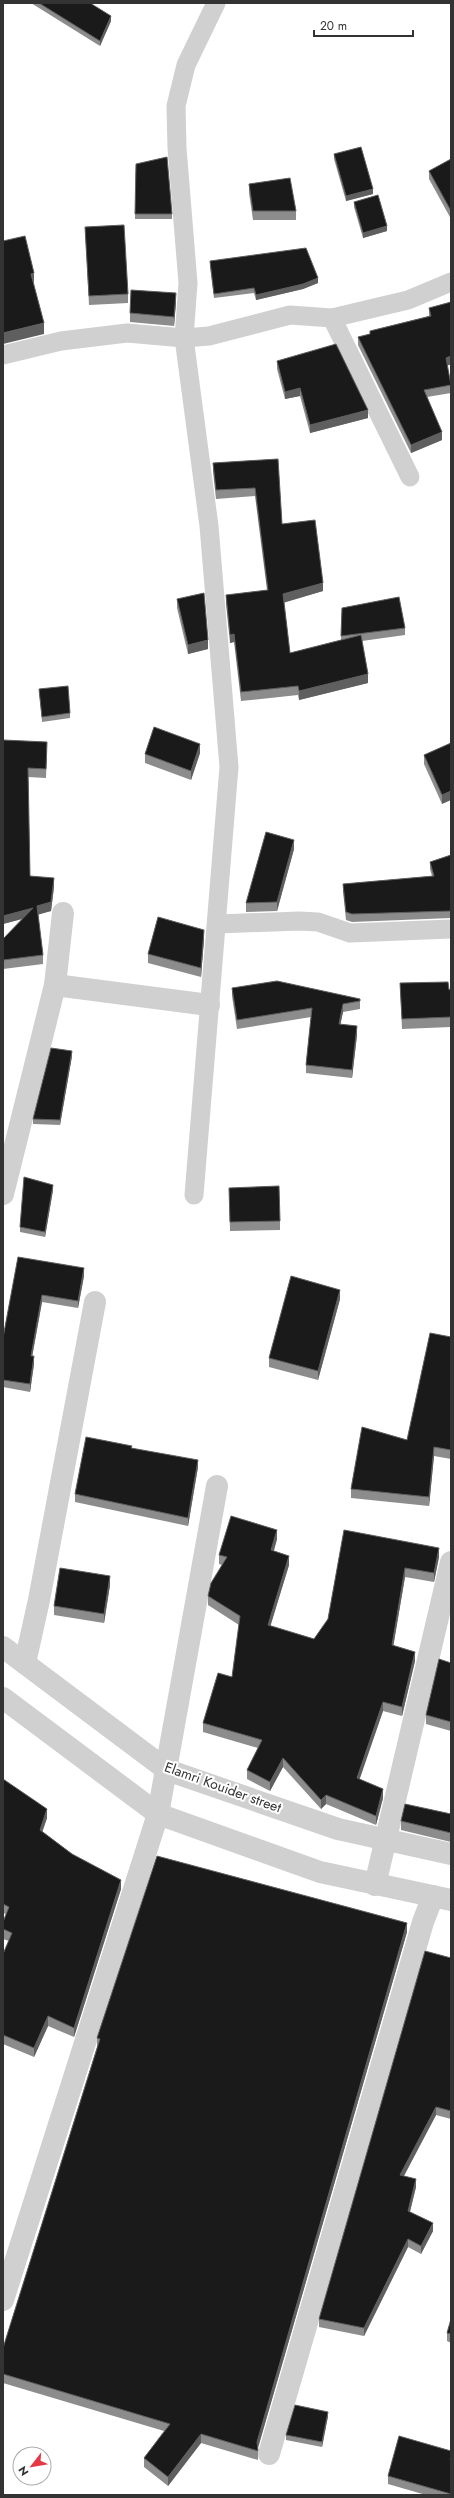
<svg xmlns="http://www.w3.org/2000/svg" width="454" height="2498" font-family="Jost,sans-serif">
<rect width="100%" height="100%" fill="#fff"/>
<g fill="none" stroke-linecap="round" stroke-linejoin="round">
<g stroke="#d0d0d0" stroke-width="19">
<polyline points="332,318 410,477"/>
<polyline points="3,355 61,341 127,333 184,338 209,336 290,315 332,318 408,300 451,282"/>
<polyline points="218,924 299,921 318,922 350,933 451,929"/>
<polyline points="194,1195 229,767 209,526 184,338 188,283 177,148 176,106 186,65 216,3"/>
</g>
<g stroke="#d0d0d0" stroke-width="22">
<polyline points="55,985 209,1005"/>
<polyline points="3,1194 55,985 63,913"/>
<polyline points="25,1663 39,1600 95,1302"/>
<polyline points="375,1885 451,1562"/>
<polyline points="3,2300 158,1814 217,1486"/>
<polyline points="269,2454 423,1922 433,1896"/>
</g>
<g stroke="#d0d0d0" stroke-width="22">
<polyline points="3,1647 167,1770 338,1829 451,1854"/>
<polyline points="3,1698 158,1814 320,1872 451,1900"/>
</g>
</g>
<g fill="#8c8c8c">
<polygon points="31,3 90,3 111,21 100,46"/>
<polygon points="334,154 373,194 346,201 334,159"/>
<polygon points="451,159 451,219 429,179 429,171"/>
<polygon points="136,164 172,214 172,219 135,219"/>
<polygon points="249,184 296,211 296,220 253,220 249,193"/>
<polygon points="354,202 387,231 363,238 354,207"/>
<polygon points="85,227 128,294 128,303 89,305"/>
<polygon points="210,261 318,283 303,289 256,300 254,293 214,298 210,266"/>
<polygon points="176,302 174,326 130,322 130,313"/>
<polygon points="451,302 451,364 447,366 451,385 451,393 427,397 442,440 411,453 358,345 358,337 370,334 370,331 429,316 429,308"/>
<polygon points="277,361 368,418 310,433 300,396 285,399 277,369"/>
<polygon points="278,459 282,524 323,591 284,602 290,653 341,640 342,608 405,628 405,635 362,641 368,683 299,700 298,695 241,701 234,642 230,643 226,604 226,595 267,590 255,496 216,499 213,472 213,463"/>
<polygon points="177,599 208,649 188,654 177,608"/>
<polygon points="39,689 70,713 70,718 42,722"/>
<polygon points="3,740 47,750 46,778 28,777 30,876 54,887 51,911 38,914 43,955 43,964 3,969 3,939 22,919 3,924"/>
<polygon points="451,743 442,804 424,764 424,755"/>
<polygon points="200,753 191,780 145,763 145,754"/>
<polygon points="294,849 277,911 246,912 246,903"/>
<polygon points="451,855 451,918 352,922 346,920 343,891 343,884 432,876 430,869 430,862"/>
<polygon points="204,939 201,977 148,963 148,954"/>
<polygon points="400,983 451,989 451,1027 402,1029"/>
<polygon points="232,988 360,999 360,1009 343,1012 340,1024 357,1035 352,1078 306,1073 306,1065 311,1017 237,1029 232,996"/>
<polygon points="72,1056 60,1125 33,1124 33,1119"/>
<polygon points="229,1188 280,1221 280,1230 230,1231"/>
<polygon points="53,1190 45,1237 20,1232 20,1227"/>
<polygon points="18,1257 84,1276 78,1308 42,1302 32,1356 34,1364 30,1392 3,1387 3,1338"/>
<polygon points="340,1299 318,1380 269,1367 269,1358"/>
<polygon points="451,1337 451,1459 434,1456 429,1506 351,1498 351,1489 407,1440"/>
<polygon points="132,1448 198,1467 188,1526 75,1502 75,1494"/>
<polygon points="344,1530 439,1557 434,1582 405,1577 393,1646 415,1661 402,1716 383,1711 359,1779 383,1798 376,1825 326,1804 321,1809 283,1767 270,1791 247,1779 247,1770 258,1748 203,1732 203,1723 232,1677 239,1625 208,1605 208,1596 222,1565 219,1564 219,1555 277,1539 274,1551 289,1565 270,1626 314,1639 328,1619"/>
<polygon points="110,1585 104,1623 54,1615 54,1606"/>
<polygon points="451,1663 451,1731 426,1724 426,1715"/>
<polygon points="3,1779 47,1818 42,1831 72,1854 121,1889 74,2037 48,2026 34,2057 3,2044 3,1954 9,1941 3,1939 3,1922 6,1914 3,1913"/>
<polygon points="451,1814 451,1842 401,1830 401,1821"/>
<polygon points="407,1932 258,2448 258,2460 201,2443 168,2486 144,2467 144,2458 164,2431 3,2383 3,2348 97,2047 97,2038"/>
<polygon points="451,1958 451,2119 436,2115 404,2176 416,2187 410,2212 433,2231 421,2254 408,2247 364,2336 319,2327 319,2319"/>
<polygon points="451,2319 451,2343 447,2341 447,2333"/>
<polygon points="328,2416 322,2447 286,2440 286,2435"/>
<polygon points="451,2451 451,2495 426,2495 388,2484 388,2476"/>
</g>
<g fill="#5f5f5f">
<polygon points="111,16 111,21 100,46 100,41"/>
<polygon points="373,189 373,194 346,201 346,196"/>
<polygon points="387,226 387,231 363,238 363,233"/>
<polygon points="34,273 34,284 31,274"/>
<polygon points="318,278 318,283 303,289 256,300 256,295"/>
<polygon points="176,293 176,302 174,326 174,317"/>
<polygon points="44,323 44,334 3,344 3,333"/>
<polygon points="451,356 451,364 446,366 446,358"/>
<polygon points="300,388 300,396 285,399 285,392"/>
<polygon points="368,410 368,418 310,433 310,425"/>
<polygon points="442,432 442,440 411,453 411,445"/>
<polygon points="323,583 323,591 283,603 283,594"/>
<polygon points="234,634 234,642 230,643 230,635"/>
<polygon points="208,640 208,649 188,654 188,645"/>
<polygon points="368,674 368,683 299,700 299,691"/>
<polygon points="200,744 200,753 191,780 191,771"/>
<polygon points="451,791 451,800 442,804 442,795"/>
<polygon points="294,840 294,849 277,911 277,902"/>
<polygon points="54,878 54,887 51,911 37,915 37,906"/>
<polygon points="33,908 33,916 3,924 3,916"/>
<polygon points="204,930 204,939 201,977 201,968"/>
<polygon points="343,1004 343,1012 339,1032 339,1024"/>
<polygon points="357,1026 357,1035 352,1078 352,1070"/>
<polygon points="72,1051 72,1056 60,1125 60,1120"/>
<polygon points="53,1185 53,1190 45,1237 45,1232"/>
<polygon points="84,1268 84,1276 78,1308 78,1301"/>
<polygon points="340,1290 340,1299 318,1380 318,1371"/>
<polygon points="42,1295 42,1302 31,1363 31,1356"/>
<polygon points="34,1356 34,1364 30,1392 30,1384"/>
<polygon points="434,1447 434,1456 429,1506 429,1497"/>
<polygon points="198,1460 198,1467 188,1526 188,1518"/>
<polygon points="277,1530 277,1539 271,1559 271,1550"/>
<polygon points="439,1548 439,1557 434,1582 434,1573"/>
<polygon points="289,1556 289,1565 268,1634 268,1625"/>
<polygon points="405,1568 405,1577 392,1654 392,1645"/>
<polygon points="110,1576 110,1585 104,1623 104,1614"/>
<polygon points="415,1652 415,1661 402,1716 402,1707"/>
<polygon points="383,1702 383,1711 357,1787 357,1778"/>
<polygon points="283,1758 283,1767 270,1791 270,1782"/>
<polygon points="383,1789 383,1798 376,1825 376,1816"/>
<polygon points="326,1795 326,1804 321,1809 321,1800"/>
<polygon points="47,1809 47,1818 40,1839 40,1830"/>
<polygon points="121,1880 121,1889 74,2037 74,2028"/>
<polygon points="407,1923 407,1932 257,2451 257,2442"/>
<polygon points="48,2016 48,2026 34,2057 34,2048"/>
<polygon points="436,2107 436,2115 400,2183 400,2175"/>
<polygon points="416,2179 416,2187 408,2219 408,2211"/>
<polygon points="433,2223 433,2231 421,2254 421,2246"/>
<polygon points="408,2239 408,2247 364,2336 364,2328"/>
<polygon points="328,2412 328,2416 322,2447 322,2442"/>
<polygon points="201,2434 201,2443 168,2486 168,2477"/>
</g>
<g fill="#1a1a1a" stroke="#5f5f5f">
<polygon points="39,3 90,3 111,16 100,41"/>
<polygon points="361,147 373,189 346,196 334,154"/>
<polygon points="167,157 172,214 135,214 136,164"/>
<polygon points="451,159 451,211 429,171"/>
<polygon points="290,178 296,211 253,211 249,184"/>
<polygon points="378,195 387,226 363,233 354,202"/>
<polygon points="124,225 128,294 89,296 85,227"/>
<polygon points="25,236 34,273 31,274 44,323 3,333 3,241"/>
<polygon points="306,248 318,278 303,284 256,295 254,288 214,294 210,261"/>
<polygon points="131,290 176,293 174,317 130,313"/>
<polygon points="451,302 451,356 446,358 451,385 424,390 442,432 411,445 358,337 370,334 370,331 431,316 429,308"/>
<polygon points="336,344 368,410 310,425 300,388 285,392 277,361"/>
<polygon points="278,459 282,524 315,520 323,583 283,594 290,653 361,635 368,674 299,691 298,686 241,692 234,634 230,635 226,595 268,590 255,488 216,490 213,463"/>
<polygon points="204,593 208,640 188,645 177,599"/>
<polygon points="399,597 405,628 341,636 342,608"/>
<polygon points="68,686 70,713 42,717 39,689"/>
<polygon points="154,727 200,744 191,771 145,754"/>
<polygon points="3,740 47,742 46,769 28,768 30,876 54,878 51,902 37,906 43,955 3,960 3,939 33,908 3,916"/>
<polygon points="451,743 451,791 442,795 424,755"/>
<polygon points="266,832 294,840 277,902 246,903"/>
<polygon points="451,855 451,911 352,914 346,912 343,884 434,876 430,862"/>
<polygon points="158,917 204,930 201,968 148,954"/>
<polygon points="277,981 360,999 360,1001 343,1004 339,1024 357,1026 352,1070 306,1065 312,1008 237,1020 232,988"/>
<polygon points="448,982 449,990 451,989 451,1017 402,1019 400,983"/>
<polygon points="51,1048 72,1051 60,1120 33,1119"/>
<polygon points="24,1177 53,1185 45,1232 20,1227"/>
<polygon points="279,1186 280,1221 230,1222 229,1188"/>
<polygon points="18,1257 84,1268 78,1301 42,1295 31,1356 34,1356 30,1384 3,1380 3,1338"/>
<polygon points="291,1276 340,1290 318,1371 269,1358"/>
<polygon points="430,1333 451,1337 451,1450 434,1447 429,1497 351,1489 362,1427 407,1440"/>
<polygon points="86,1437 132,1446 131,1448 198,1460 188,1518 75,1494"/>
<polygon points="231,1516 277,1530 271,1550 289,1556 268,1625 314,1639 328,1619 344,1530 439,1548 434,1573 405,1568 392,1645 415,1652 402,1707 383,1702 357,1778 383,1789 376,1816 326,1795 321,1800 283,1758 270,1782 247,1770 262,1740 203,1723 218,1673 232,1677 240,1616 208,1596 211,1583 227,1557 219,1555"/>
<polygon points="60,1568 110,1576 104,1614 54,1606"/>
<polygon points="439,1659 451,1663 451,1722 426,1715"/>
<polygon points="3,1779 47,1809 40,1830 72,1854 121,1880 74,2028 48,2016 34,2048 3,2035 3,1954 12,1933 3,1929 3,1922 9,1907 3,1904"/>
<polygon points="405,1804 451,1814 451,1833 401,1821"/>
<polygon points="157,1856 407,1923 257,2442 258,2451 201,2434 168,2477 144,2458 170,2424 3,2374 3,2348 100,2039 97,2038"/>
<polygon points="425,1951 451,1958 451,2111 436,2107 400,2175 416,2179 408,2211 433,2223 421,2246 408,2239 364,2328 319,2319"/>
<polygon points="451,2319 451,2334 447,2333"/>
<polygon points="295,2405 328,2412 322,2442 286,2435"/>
<polygon points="399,2436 451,2451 451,2456 450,2460 451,2461 451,2494 388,2476"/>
</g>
<g text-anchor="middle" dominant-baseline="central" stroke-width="4" stroke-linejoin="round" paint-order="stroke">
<g font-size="14" fill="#333" stroke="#fff">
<text transform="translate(223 1787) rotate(20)">Elamri Kouider street</text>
</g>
</g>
<rect width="454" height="2498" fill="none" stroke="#333333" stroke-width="8"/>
<g transform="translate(32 2466) rotate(239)"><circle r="19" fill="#ffffff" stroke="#adadad"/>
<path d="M0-3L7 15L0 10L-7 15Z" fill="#e63946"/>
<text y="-6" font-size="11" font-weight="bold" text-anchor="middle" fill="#333333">N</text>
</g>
<path d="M314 30v6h99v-6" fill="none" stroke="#333333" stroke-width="2"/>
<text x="320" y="30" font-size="12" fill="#333333" stroke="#ffffff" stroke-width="3" paint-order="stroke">20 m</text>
</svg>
